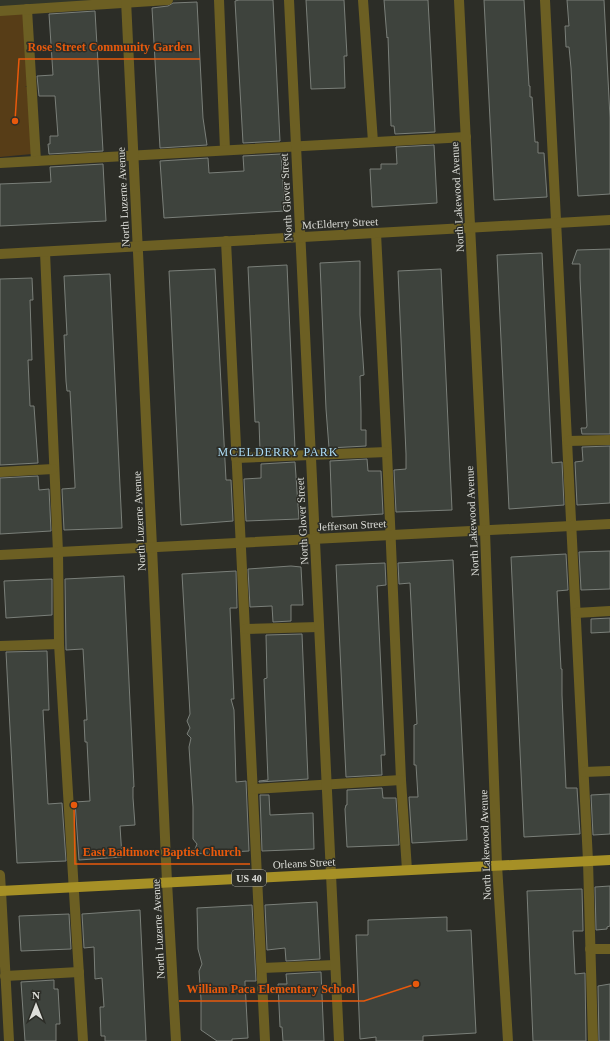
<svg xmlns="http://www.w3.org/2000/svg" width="610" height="1041" font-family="'Times New Roman',serif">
<rect width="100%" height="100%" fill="#2c2d27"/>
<polygon fill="#323629" points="0,0 191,0 0,11"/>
<polygon fill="#573d17" points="25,13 27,86 25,87 27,87 32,154 0,157 0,14"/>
<g fill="#3e433d" stroke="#7a7f79">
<polygon points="239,0 273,0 280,141 243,143 235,1"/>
<polygon points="306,0 344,0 347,56 344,56 345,88 311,89"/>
<polygon points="384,0 428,0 435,132 395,134 394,126 391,126 388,37 387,38"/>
<polygon points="484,0 524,0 529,86 530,86 530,97 532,97 535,142 538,142 538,153 544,153 547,197 494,200"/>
<polygon points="567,0 604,0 610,118 610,194 578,196 571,68 569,47 566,47 565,26 569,26"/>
<polygon points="197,2 203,118 207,145 160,148 152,8 168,6 173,3"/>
<polygon points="95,11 103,151 49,154 48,144 50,144 50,136 58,136 55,96 39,96 37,76 53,75 49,14"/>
<polygon points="434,145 437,203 372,207 370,169 381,169 381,164 397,164 396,147"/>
<polygon points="281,154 285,211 164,218 160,161 208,158 209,173 244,171 243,156"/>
<polygon points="103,164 106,221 0,226 0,184 51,182 50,167"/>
<polygon points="610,249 610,434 582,434 581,428 586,428 587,426 580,278 580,264 572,264 577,250"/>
<polygon points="542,253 552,463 562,462 564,505 509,509 497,255"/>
<polygon points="360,261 360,315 364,375 360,376 361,411 361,430 366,430 366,446 329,448 326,409 320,263"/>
<polygon points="287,265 295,449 260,451 259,422 255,422 248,267"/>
<polygon points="215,269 226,480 231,480 233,521 181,525 169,271"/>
<polygon points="441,269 452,510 396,512 394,470 406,469 406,454 398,271"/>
<polygon points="110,274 122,528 64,530 62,489 75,488 75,485 70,391 67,391 66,381 64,335 67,335 64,276"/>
<polygon points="32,278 33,300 30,300 32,360 28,360 30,406 34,406 38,463 0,465 0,279"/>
<polygon points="610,446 610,503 577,505 575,462 583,461 582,447"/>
<polygon points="367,459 368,471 381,471 383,514 332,517 330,461"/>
<polygon points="295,462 299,519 246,521 244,479 261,478 261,464"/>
<polygon points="38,476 39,490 49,489 51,531 0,534 0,478"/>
<polygon points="610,551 610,589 581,590 579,552"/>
<polygon points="566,554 568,590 557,591 561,669 562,669 562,695 566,788 577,788 580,834 524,837 511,557"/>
<polygon points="453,560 467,840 412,843 409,797 418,797 416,765 414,765 414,725 417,724 414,665 410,583 399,584 398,563"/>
<polygon points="385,563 386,585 377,586 385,755 381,755 382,775 346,777 336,565"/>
<polygon points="291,566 301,567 303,605 291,605 291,621 273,622 272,606 250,607 248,569"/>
<polygon points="236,571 237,608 230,608 234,699 231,699 234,710 236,782 246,781 249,851 193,854 197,844 193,839 193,807 189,747 191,738 187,734 190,728 187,721 190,714 182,574"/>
<polygon points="124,576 134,787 133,787 133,798 135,825 120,826 122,857 79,860 75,802 90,801 87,742 85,742 84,720 87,720 83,649 66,650 65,579"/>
<polygon points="52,579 52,615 6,618 4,581"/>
<polygon points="610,618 610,632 591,633 591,619"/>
<polygon points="302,634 308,779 259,782 259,781 268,780 264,679 267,678 266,635"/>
<polygon points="47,651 49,710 43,710 48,804 62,803 66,861 17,863 6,652"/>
<polygon points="382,788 383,798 396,798 399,845 347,847 345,809 346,805 347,805 347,790"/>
<polygon points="610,794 610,834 593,835 591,795"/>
<polygon points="260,795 269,795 270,815 313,813 314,849 262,851"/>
<polygon points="610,886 610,926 607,927 607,929 596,930 595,887"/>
<polygon points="582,889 583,931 573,931 575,974 585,973 586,1041 533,1041 527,891"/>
<polygon points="317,902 320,959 286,961 285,948 267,950 265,905"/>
<polygon points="252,905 256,981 245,981 245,983 248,1038 232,1039 232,1041 217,1041 201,1030 201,999 199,971 202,964 198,949 197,908"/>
<polygon points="140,910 146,1039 146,1041 105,1041 105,1036 101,1036 100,1007 104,1007 102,978 95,979 94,947 84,948 82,914"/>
<polygon points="69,914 71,949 21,951 19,916"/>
<polygon points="447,917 447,931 471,930 476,1033 423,1036 423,1041 376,1041 376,1037 360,1039 356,935 368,935 368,920"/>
<polygon points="321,972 324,1041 283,1041 282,1027 280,1027 278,984 287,984 286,974"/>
<polygon points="54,980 54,989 58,989 60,1024 56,1024 56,1041 25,1041 21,982"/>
<polygon points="610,984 610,1041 599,1041 598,986"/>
</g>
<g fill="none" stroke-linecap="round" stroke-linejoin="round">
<g stroke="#6c5f23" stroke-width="10">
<polyline points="219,0 225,150"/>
<polyline points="363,0 373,142"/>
<polyline points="545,0 588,861 593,1041"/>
<polyline points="27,9 36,161"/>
<polyline points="0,11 168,0"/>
<polyline points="0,163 466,137"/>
<polyline points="376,233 387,452 401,780 407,870"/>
<polyline points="226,241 265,1041"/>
<polyline points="45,252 58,552 59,644 83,1041"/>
<polyline points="568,441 610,440"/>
<polyline points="236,458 387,452"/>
<polyline points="0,472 53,469"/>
<polyline points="576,613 610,611"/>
<polyline points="245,629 319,627"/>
<polyline points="0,646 59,644"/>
<polyline points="584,772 610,771"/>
<polyline points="253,789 401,780"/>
<polyline points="1,891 9,1041"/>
<polyline points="590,949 610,949"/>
<polyline points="262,968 335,965"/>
<polyline points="5,976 79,972"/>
</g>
<g stroke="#6c5f23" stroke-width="10">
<polyline points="126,0 152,547 167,882 176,1041"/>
<polyline points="289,0 339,1041"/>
<polyline points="459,0 485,531 497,865 508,1041"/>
<polyline points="0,254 610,220"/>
<polyline points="0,555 610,524"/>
<polyline points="0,875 1,891"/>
</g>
<polyline stroke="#a69026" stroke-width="10" points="0,891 610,860"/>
</g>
<g text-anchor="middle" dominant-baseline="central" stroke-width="3" stroke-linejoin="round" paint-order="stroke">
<rect fill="#2c2d27" stroke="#a8a9a4" stroke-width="1" x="232" y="870" width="34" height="16" rx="3"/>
<g font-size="10" font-weight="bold" fill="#ddded9">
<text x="249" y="878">US 40</text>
</g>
<g font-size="11" fill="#ddded9" stroke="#2c2d27">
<text transform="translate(123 197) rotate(-93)">North Luzerne Avenue</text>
<text transform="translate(286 197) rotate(-93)">North Glover Street</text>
<text transform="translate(457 197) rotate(-93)">North Lakewood Avenue</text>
<text transform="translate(340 223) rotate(-3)">McElderry Street</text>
<text transform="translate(139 521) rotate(-93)">North Luzerne Avenue</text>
<text transform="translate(302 521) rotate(-93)">North Glover Street</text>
<text transform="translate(472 521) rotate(-93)">North Lakewood Avenue</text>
<text transform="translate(352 525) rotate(-3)">Jefferson Street</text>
<text transform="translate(485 845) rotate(-92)">North Lakewood Avenue</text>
<text transform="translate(304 863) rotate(-3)">Orleans Street</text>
<text transform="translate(158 929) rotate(-93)">North Luzerne Avenue</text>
</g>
<g font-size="12" letter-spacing="1" fill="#addcf5" stroke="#2c2d27">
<text x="278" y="452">MCELDERRY PARK</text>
</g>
</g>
<path fill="none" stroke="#e8590c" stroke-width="1.5" d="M15 121L19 59H200M74 805L75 864H250M416 984L364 1001H179"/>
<g fill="#e8590c" stroke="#2c2d27" stroke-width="1.5">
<circle cx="15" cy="121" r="4"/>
<circle cx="74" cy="805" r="4"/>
<circle cx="416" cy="984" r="4"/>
</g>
<g font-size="12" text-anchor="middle" font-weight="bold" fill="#e8590c" stroke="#2c2d27" stroke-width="3" stroke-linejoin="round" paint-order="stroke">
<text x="110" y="51">Rose Street Community Garden</text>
<text x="162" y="856">East Baltimore Baptist Church</text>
<text x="271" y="993">William Paca Elementary School</text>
</g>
<g transform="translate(36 1005)" stroke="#2c2d27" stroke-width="3" paint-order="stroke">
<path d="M0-3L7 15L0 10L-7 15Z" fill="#ddded9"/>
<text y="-6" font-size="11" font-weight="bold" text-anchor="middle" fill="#ddded9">N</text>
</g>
</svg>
